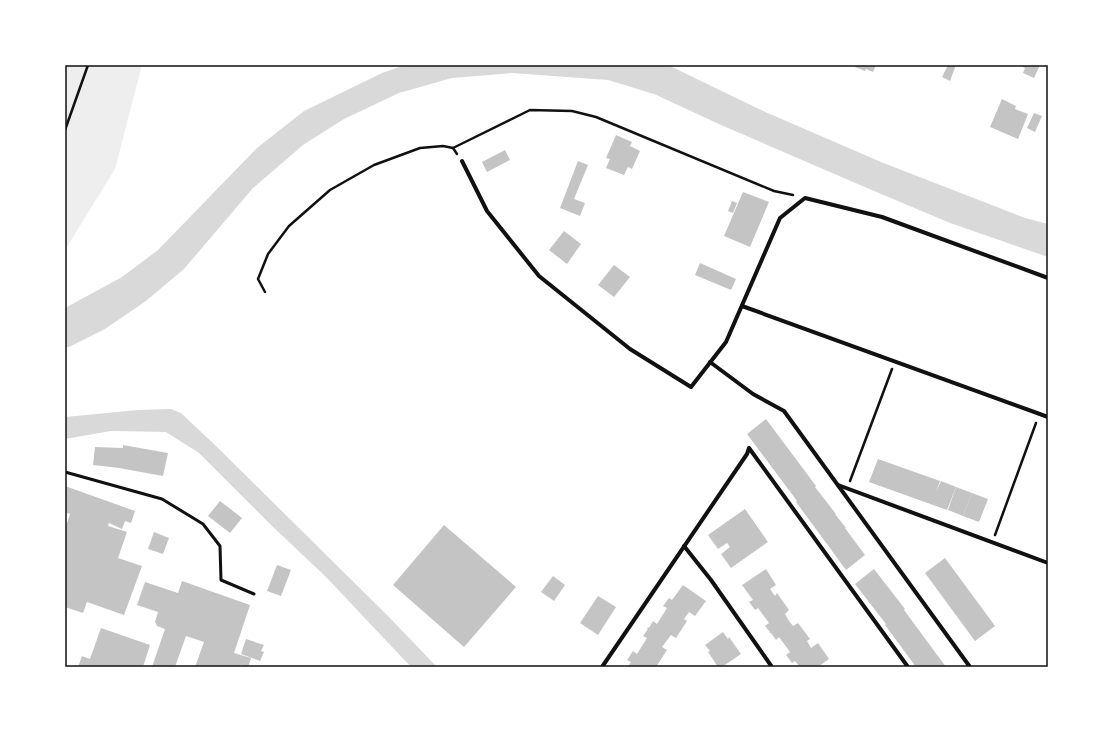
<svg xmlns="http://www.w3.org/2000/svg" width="1113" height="732" font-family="Raleway,sans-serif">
<rect width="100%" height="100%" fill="#fff"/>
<polygon fill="#eee" points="65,65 142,65 115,169 65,250"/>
<g fill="#d9d9d9">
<polygon points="405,65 668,65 761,110 881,162 1025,218 1048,224 1048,257 950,223 867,188 721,125 654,94 608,80 512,73 452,78 399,93 344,119 303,145 253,188 184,269 146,301 105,329 69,347 65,347 65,308 122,277 158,250 257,148 304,111 382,73"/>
<polygon points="171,409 181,413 216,446 387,615 437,667 411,667 327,578 269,523 199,453 166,432 111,431 65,439 65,417 138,410"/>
</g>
<g fill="#c4c4c4">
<polygon points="856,65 876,65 873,72 866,69 865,71 855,67"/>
<polygon points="948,65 956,65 950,81 942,77"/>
<polygon points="1019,65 1040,65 1034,78 1023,73 1025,68"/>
<polygon points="1002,99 1016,106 1015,109 1028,114 1018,139 990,127"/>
<polygon points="1034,113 1042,116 1035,132 1027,128"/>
<polygon points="616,135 632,142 630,146 640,151 632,169 628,167 624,175 606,168 610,159 606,158"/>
<polygon points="505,150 510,160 487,172 482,162"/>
<polygon points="578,161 588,165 574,199 585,203 580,216 560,208"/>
<polygon points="743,192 769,202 750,247 724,236"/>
<polygon points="732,201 737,203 733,213 728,211"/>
<polygon points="564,231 581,244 567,264 549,250"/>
<polygon points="700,263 736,279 731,290 695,275"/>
<polygon points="614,265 630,277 614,297 598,285"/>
<polygon points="766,419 816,486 815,487 836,514 835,514 846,528 845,528 865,555 846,570 796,502 797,501 747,434"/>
<polygon points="123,445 168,453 163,476 119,468 93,465 95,447 123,448"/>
<polygon points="878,459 940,481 936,492 941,481 956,487 947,510 869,482"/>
<polygon points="65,486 135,511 131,523 125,521 122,529 109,523 108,526 127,532 118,558 142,566 124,615 87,602 83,613 65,607 65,529 70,514 65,512"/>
<polygon points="956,487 972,493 963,516 948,510"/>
<polygon points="972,493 988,499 979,522 963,516"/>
<polygon points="220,501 242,518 230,533 208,516"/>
<polygon points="745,509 768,542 731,568 721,554 730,547 727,543 718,549 708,535"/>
<polygon points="444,525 516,587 464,647 393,585"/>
<polygon points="154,532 169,538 163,554 148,549"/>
<polygon points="945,558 995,626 975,641 925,573"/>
<polygon points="277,565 291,570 281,596 267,591"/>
<polygon points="766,569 776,585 770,589 775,596 777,593 789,610 785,614 789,621 793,626 798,623 810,639 807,641 811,648 818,643 829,659 818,667 800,667 795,661 792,663 786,655 790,652 779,637 776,640 771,633 769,633 770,632 765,626 769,623 758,608 755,610 749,602 753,600 742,585"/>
<polygon points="874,569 905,609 904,610 946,667 916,667 905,652 885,625 886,624 855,584"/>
<polygon points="553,576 565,585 554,601 541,592"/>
<polygon points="182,581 250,605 234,653 251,658 248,667 240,665 239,667 195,667 204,642 186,636 175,667 152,667 165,629 157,626 155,622 158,612 137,605 145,582 178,593"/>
<polygon points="683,585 706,601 695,616 689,612 684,619 687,621 676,638 671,635 662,647 667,650 656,667 653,666 653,667 628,667 631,662 627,660 633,651 637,654 647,638 643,636 648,629 647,629 648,627 649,628 653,621 657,624 667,608 663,606 669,598 672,600"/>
<polygon points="598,596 616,607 598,635 580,623"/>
<polygon points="101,628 150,645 143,667 78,667 82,656 90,659"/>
<polygon points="723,632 728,639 729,637 741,654 722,667 718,667 708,652 710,651 705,645"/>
<polygon points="246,639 264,645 261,651 264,652 260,661 241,654"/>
</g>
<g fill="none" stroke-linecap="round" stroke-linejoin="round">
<g stroke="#111" stroke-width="2.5">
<polyline points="65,130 88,65"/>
<polyline points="453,148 530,110 572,111 596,117 774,191 793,195"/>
<polyline points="265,292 258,279 268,254 289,226 330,190 374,165 420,148 443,146 453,148 457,154"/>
<polyline points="850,481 892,369"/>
<polyline points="995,535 1036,423"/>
</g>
<polyline stroke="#111" stroke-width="3" points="65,472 162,499 203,524 220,546 221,580 254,594"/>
<g stroke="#111" stroke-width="4">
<polyline points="462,161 487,211 539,276 630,349 691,387 726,342 780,218 805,198 882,217 1048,278"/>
<polyline points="742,306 1048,417"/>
<polyline points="710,362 753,394 784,411 970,667"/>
<polyline points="838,485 1048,563"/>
<polyline points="684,546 711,580 772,667"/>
<polyline points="602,667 747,454 749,448 908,667"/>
</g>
</g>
<rect width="1113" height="732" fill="none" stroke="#ffffff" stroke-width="132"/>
<rect x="66" y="66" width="981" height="600" fill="none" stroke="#111" stroke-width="1.5"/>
</svg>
